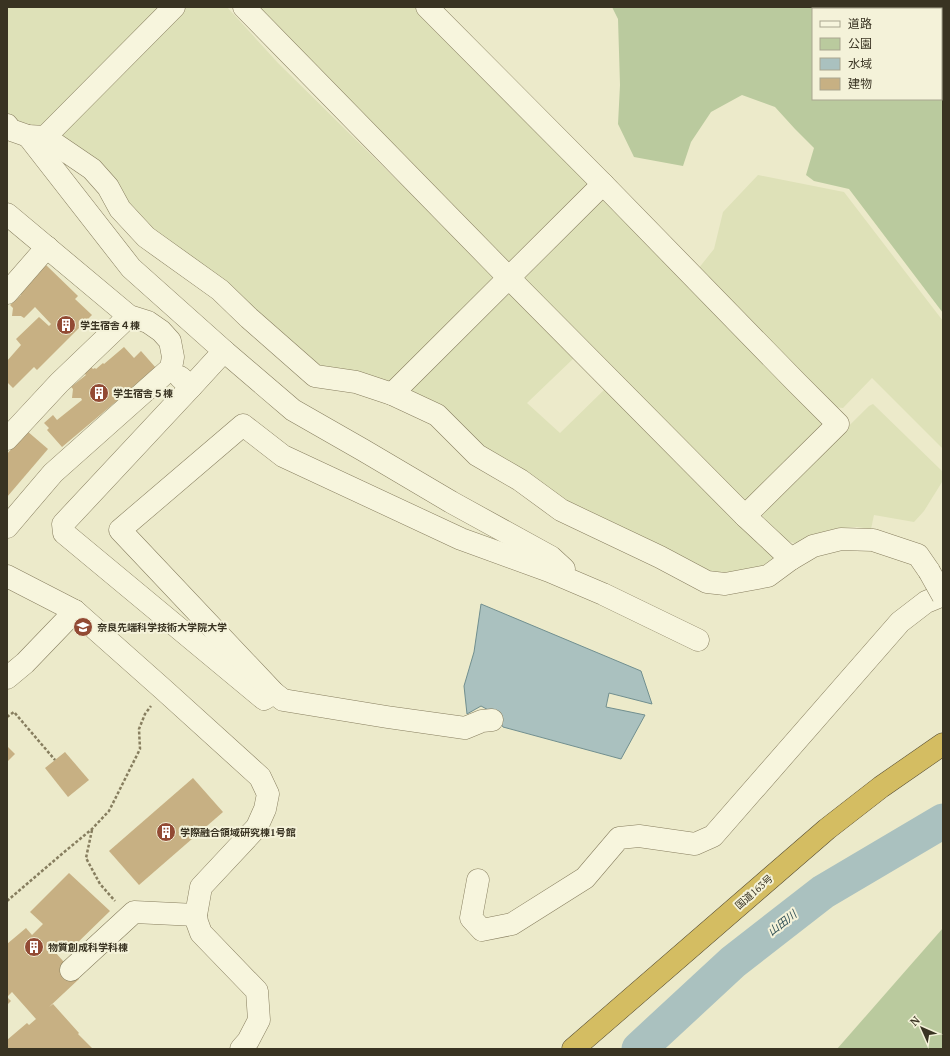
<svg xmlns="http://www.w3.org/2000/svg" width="950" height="1056" font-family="'PT Serif','Noto Sans JP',serif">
<rect width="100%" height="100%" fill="#eceaca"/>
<g fill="#dee1b8">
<polygon points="7,7 165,7 43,127 16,121 7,112"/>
<polygon points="183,7 227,7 278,63 493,275 491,285 389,383 321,367 156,234 130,208 120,185 96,160 57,134"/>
<polygon points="255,7 416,7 588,180 589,188 516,261 508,261"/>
<polygon points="758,175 844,192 943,321 943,449 872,378 843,408 834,407 698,269 714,249 723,212"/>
<polygon points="605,197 826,425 751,499 744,501 525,279 525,270"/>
<polygon points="509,292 575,357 527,403 560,433 607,387 774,558 764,569 722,575 684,565 579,511 482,449 408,393"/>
<polygon points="873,404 943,472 942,482 924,511 914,522 874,515 871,529 857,527 838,528 815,535 798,544 787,541 763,517 763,511 869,406"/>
</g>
<g fill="#baca9e" fill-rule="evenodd">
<path d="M612 7H943V313L849 189 814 181 806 175 814 148 795 129 775 107 742 95 711 112 691 142 683 166 634 157 618 124 620 85 618 19ZM813 9H941V99H813Z"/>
<polygon points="943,928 943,1049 837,1049"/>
</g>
<polygon fill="#aac1bf" stroke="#718f8f" points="481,604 641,671 652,704 609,693 606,707 645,715 621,759 503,727 494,713 481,706 467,714 464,686 474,652"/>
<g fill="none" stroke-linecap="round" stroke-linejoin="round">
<polyline stroke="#aac1bf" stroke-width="35" points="639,1049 733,962 823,892 943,821"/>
</g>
<g fill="#c7b083">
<polygon points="45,264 78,296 75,299 92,315 37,370 34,367 13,388 7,382 7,361 21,345 16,339 39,317 49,326 51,324 35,307 24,318 21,316 12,316 13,308 10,305 21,295 17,291"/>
<polygon points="124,347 134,358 141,351 156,368 62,447 47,430 49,428 44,423 53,415 57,420 82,400 81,398 72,398 73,389 71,387 86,375 83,372 90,366 93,369 95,368 96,369 103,363 104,364"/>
<polygon points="27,431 48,449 7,497 7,454"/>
<polygon points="7,746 15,754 7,762"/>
<polygon points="65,752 89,780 68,797 45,768"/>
<polygon points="193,778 223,812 139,885 109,851"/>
<polygon points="69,873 110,911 70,950 64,944 55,952 79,979 49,1007 53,1004 79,1033 78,1034 93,1049 7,1049 7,1040 27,1023 29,1025 36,1019 12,992 7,997 11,1001 7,1005 7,944 26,928 32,935 43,924 30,912"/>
</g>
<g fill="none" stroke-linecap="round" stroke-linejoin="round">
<g stroke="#877e5f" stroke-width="23">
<g id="minor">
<polyline points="244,7 509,278 745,516 791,559"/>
<polyline points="427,7 603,184 796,382 838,424 745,516"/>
<polyline points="7,125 11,130 28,136 45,137 92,169 108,187 120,209 146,237 220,290 249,318 315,376 356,382 392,394 437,415 477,455 520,480 561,510 660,557 707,582 725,584 768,576 791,559 813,546 841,539 873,540 918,555 929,571"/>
<polyline points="28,136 131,268 224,351 191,387 180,377"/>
<polyline points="45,137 174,7"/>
<polyline points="7,214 129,316 148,322 161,331 170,341 173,357 171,368 53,473 7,527"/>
<polyline points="7,293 47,247"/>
<polyline points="224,351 293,410 363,450 451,502 551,557 564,569"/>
<polyline points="191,387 63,524 64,533 264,699 274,693 283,700 387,717 465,728 482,721 492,720"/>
<polyline points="392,394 603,184"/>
<polyline points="7,439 59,383 129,316"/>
<polyline points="7,576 75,611 164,690 260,777 268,794 265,809 257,827 201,887 196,915 197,922 201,933 257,991 259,1020 248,1041 241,1049"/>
<polyline points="7,678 25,663 75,611"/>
<polyline points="274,693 120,530 243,425 283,456 461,539 549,571 603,594 698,640"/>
<polyline points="478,880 471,918 482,930 512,924 585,878 619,838 639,836 695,844 713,836 900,622 926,602 943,595"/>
<polyline points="71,970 134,912 196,915"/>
</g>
</g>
<g stroke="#564c33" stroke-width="23">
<polyline id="highway" points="573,1049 827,829 881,787 943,744"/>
</g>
<g stroke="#877e5f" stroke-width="2.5" stroke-dasharray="3 2" stroke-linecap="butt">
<polyline points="7,717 14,712 55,760"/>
<polyline points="92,830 86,858 100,884 115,901"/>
<polyline points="7,901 63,853 92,829 109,811 140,749 139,729 145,714 151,706"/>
</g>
<use href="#minor" stroke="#f7f5dd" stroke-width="22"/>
<use href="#highway" stroke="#d4bd62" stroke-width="22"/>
<g stroke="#877e5f" stroke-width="23" stroke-linecap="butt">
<polyline id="minor-bridge" points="929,571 943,596"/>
</g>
<use href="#minor-bridge" stroke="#f7f5dd" stroke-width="22"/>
</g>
<defs>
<g id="building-disc" transform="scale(1)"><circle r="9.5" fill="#924a34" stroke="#f4f2d9"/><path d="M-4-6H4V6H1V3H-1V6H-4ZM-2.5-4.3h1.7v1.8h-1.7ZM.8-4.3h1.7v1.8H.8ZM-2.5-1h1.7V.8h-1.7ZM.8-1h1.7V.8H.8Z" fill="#fff"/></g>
<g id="university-disc" transform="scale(1)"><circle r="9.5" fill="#924a34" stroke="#f4f2d9"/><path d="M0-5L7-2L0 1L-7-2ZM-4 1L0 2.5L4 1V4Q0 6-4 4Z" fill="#fff"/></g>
</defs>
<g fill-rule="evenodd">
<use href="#building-disc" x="66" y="325"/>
<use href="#building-disc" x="99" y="393"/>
<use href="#university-disc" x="83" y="627"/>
<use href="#building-disc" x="166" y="832"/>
<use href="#building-disc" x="34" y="947"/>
</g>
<g text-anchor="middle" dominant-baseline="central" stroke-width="4" stroke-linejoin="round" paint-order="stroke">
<g font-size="10" font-weight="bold" fill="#393322" stroke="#f4f2d9" text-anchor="start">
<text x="80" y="325">学生宿舎４棟</text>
<text x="113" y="393">学生宿舎５棟</text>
<text x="97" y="627">奈良先端科学技術大学院大学</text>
<text x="180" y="832">学際融合領域研究棟1号館</text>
<text x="48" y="947">物質創成科学科棟</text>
</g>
<g font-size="10" fill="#393322" stroke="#f4f2d9">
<text transform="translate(754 892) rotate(-41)">国道163号</text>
</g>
<g font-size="11" font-style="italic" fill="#325157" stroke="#f4f2d9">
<text transform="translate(782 923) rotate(-38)">山田川</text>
</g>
</g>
<rect width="950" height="1056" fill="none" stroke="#393322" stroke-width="16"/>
<rect x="812" y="8" width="130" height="92" fill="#f4f2d9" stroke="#a9a690"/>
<rect x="820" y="21" width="20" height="6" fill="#f7f5dd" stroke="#a9a690"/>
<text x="848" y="28" font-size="12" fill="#393322">道路</text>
<rect x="820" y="38" width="20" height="12" fill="#baca9e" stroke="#a9a690"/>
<text x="848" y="48" font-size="12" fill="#393322">公園</text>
<rect x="820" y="58" width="20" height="12" fill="#aac1bf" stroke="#a9a690"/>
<text x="848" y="68" font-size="12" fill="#393322">水域</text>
<rect x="820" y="78" width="20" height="12" fill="#c7b083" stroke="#a9a690"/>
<text x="848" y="88" font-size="12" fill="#393322">建物</text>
<g transform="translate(922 1028) rotate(315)" stroke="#f4f2d9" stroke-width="3" paint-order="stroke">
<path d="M0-3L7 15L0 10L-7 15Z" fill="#393322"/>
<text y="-6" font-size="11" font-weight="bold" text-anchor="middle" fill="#393322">N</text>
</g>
</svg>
